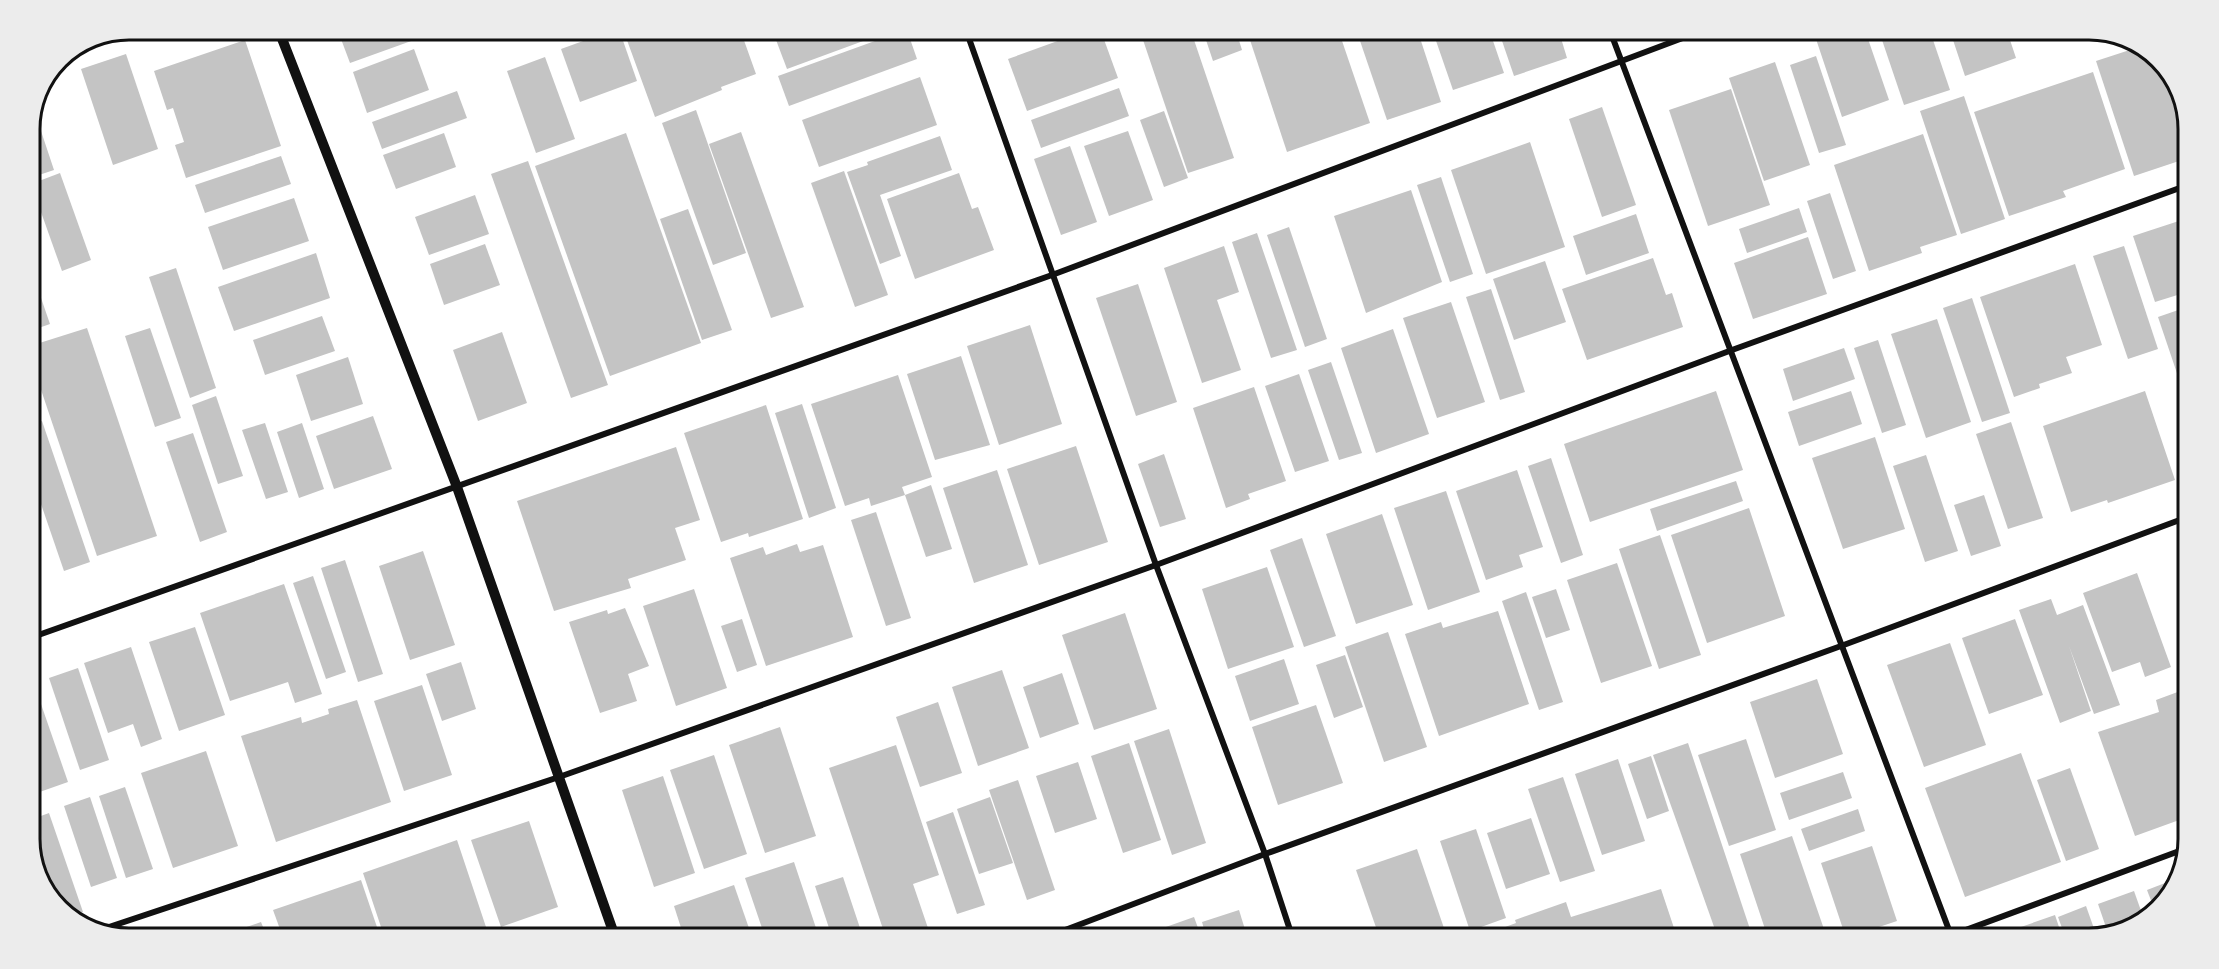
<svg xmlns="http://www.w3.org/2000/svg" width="2219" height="969" font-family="Lato,sans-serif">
<rect width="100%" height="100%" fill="#fff"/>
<g fill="#c4c4c4">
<polygon points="338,31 439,31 350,63"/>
<polygon points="608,32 620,32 637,81 580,102 561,49"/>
<polygon points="624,32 741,32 756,74 721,87 722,90 655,117"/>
<polygon points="773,32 885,33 787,69"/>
<polygon points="897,33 908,33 917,59 789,106 778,76"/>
<polygon points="1077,34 1102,34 1118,78 1027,111 1008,59"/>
<polygon points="1141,34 1192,34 1234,158 1188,173"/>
<polygon points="1204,34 1237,34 1242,50 1213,61"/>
<polygon points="1248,34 1340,35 1370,123 1287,152"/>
<polygon points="1358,35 1419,35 1441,102 1387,120"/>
<polygon points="1434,35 1491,35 1504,73 1453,90"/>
<polygon points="1500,35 1560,35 1567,58 1514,76"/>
<polygon points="1815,36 1867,36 1889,100 1842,117"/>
<polygon points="1881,37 1932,37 1950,90 1904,105"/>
<polygon points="1952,37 2009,37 2016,58 1965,76"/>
<polygon points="245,40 281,146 186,178 175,145 184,142 173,108 167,110 154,71"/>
<polygon points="2139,47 2163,65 2189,141 2188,158 2134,176 2096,61"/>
<polygon points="414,49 429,90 367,113 353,72"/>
<polygon points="126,54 158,149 113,165 81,69"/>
<polygon points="1816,56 1846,145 1819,153 1790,65"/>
<polygon points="545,57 575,139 536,153 507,71"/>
<polygon points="1775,62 1810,165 1764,181 1729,78"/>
<polygon points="2093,72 2125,169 2063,191 2066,197 2009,216 1974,112"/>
<polygon points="920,77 937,125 819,167 802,120"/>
<polygon points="1119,88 1129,116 1041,148 1031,120"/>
<polygon points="1731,89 1770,205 1708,226 1669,110"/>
<polygon points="457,91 467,118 382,149 372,122"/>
<polygon points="1964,96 2005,219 1961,234 1920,111"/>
<polygon points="1602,107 1636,205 1602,217 1569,119"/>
<polygon points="696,110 746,253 713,265 662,123"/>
<polygon points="1164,111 1188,178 1164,187 1140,120"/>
<polygon points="35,113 54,170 30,178 30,123"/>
<polygon points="1128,131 1153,200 1109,216 1084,146"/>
<polygon points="741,132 804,307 771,318 709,144"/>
<polygon points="444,133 456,167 396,189 383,155"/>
<polygon points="626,133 701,343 610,376 535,166"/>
<polygon points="1923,134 1957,235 1920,247 1922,253 1869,271 1834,165"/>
<polygon points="940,136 952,170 880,195 901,256 880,264 847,172 868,165 867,162"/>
<polygon points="1530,142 1565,247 1486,274 1451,170"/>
<polygon points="1070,146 1097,222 1061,235 1034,159"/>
<polygon points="281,156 291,184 205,213 195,185"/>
<polygon points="528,161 608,385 571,398 491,174"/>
<polygon points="844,171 888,295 855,307 811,183"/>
<polygon points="60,173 91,260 62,271 31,184"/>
<polygon points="959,173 972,209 978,207 994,250 915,279 887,199"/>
<polygon points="1441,177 1473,274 1450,282 1417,185"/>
<polygon points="1411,190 1442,282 1366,313 1334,216"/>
<polygon points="1830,193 1856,271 1833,279 1807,201"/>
<polygon points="475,195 489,234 429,255 415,217"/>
<polygon points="294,198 309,241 223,270 208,227"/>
<polygon points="1799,208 1807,232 1747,253 1739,229"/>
<polygon points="688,209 732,330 702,340 660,219"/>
<polygon points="1636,214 1649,253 1586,275 1573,236"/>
<polygon points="2188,218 2187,292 2155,302 2133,236"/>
<polygon points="1289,227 1327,339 1305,347 1267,235"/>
<polygon points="1257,233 1297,350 1271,358 1232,242"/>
<polygon points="1808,237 1827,294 1753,319 1734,263"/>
<polygon points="485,244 500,285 444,305 430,264"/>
<polygon points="1224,246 1239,292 1217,300 1241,370 1202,383 1164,268"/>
<polygon points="2124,246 2158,349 2128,359 2093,256"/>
<polygon points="316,253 330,298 234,331 218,287"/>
<polygon points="1653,258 1666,295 1672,293 1683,327 1587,360 1562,289"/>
<polygon points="1545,261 1566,322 1514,340 1493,279"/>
<polygon points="2075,264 2102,345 2066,357 2072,373 2039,384 2040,388 2014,397 1980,297"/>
<polygon points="30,266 50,324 30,331"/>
<polygon points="176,268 216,388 190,398 149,277"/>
<polygon points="1138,284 1177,402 1136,416 1096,298"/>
<polygon points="1491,289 1525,392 1500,400 1466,297"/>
<polygon points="1972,298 2010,413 1982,422 1943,308"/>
<polygon points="1451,302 1485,402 1437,418 1403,318"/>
<polygon points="2187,307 2186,400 2158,317"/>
<polygon points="322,316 335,351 265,375 253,340"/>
<polygon points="1937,319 1971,422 1926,438 1891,334"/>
<polygon points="1030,325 1062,424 999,445 967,346"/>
<polygon points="87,328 157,536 97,556 30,357 30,346"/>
<polygon points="150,328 181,418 155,427 125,336"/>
<polygon points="1393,329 1429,434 1376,453 1341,348"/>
<polygon points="502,332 527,403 478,421 453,350"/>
<polygon points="1878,340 1906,425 1882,433 1854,348"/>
<polygon points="1844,348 1855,379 1793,401 1783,369"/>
<polygon points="961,356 990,445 935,460 907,374"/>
<polygon points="348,357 363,404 311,421 296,375"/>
<polygon points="1331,362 1362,453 1339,460 1308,370"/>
<polygon points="1299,374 1329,461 1295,472 1265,386"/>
<polygon points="898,375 932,477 902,487 905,495 871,506 869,498 845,506 811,404"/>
<polygon points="1254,387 1286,481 1248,494 1250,499 1226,508 1193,408"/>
<polygon points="1716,391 1743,470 1590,522 1564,444"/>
<polygon points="1851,391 1862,424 1799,446 1788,412"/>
<polygon points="2145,391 2175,480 2108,503 2107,500 2071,512 2043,426"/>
<polygon points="216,396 243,476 218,484 192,405"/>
<polygon points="802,404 836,508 809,518 775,413"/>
<polygon points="766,405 803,519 749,537 748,533 721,542 684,433"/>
<polygon points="373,416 392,469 334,489 316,436"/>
<polygon points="42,421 90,562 64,571 30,472 30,425"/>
<polygon points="2011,422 2043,518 2008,529 1976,434"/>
<polygon points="265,423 288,492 266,499 242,430"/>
<polygon points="302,423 324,489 299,498 277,432"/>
<polygon points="193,433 227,532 200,542 166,442"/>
<polygon points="1875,437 1905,529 1843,549 1812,458"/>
<polygon points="1076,446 1108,542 1039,565 1007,469"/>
<polygon points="676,447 700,520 675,528 686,560 628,579 631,588 554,611 517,501"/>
<polygon points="1164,454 1186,519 1160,527 1138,464"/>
<polygon points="1926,455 1958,551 1925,562 1893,466"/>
<polygon points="1551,458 1583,555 1561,563 1528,466"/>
<polygon points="997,470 1028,565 974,583 943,488"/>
<polygon points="1517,470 1543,547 1519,555 1523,567 1486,580 1456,491"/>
<polygon points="1736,481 1743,501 1657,531 1650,509"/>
<polygon points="931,485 952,549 926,557 905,495"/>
<polygon points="1446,491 1480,592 1428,610 1394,508"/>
<polygon points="1984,495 2001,546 1971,556 1954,505"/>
<polygon points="1749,508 1785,616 1707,643 1671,535"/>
<polygon points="876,512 911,618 886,626 851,520"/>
<polygon points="1382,514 1413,605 1356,624 1326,534"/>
<polygon points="1660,535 1701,655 1659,669 1619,549"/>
<polygon points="1302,538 1336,636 1304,647 1270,550"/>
<polygon points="797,544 800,552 823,545 853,637 766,666 730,558 763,547 766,555"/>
<polygon points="423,551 455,645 410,660 379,566"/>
<polygon points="30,553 40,581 30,585"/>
<polygon points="345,560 383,674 358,682 321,568"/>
<polygon points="1617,563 1652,666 1601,683 1567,580"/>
<polygon points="1267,567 1294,647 1228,669 1202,589"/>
<polygon points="2137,573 2171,667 2145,677 2140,662 2112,672 2083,593"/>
<polygon points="313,576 346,672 326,679 293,583"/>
<polygon points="284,584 322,694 295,703 288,682 230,701 200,613"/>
<polygon points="694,589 727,688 676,706 643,606"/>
<polygon points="1556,589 1570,630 1546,638 1532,597"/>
<polygon points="1526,592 1563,702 1539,710 1502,601"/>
<polygon points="2051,599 2057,615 2083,605 2120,705 2094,714 2069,646 2091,711 2060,723 2019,610"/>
<polygon points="625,608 649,666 628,674 637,701 600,713 569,622 607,610 608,614"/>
<polygon points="1498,611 1529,704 1439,736 1405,634 1441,622 1443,628"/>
<polygon points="1125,613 1157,709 1094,730 1062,635"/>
<polygon points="742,619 757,665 737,672 721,626"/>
<polygon points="2015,619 2043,695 1989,714 1962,638"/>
<polygon points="195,627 225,715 179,731 149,642"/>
<polygon points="1388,632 1427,747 1384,762 1345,647"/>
<polygon points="1950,643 1986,745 1924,767 1887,665"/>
<polygon points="131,647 162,739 141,747 133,724 108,733 84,663"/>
<polygon points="1345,655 1363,707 1334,718 1316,665"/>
<polygon points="1284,659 1299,704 1250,721 1235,676"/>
<polygon points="461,662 476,709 442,721 426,674"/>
<polygon points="78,668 109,760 80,770 49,678"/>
<polygon points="1002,670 1029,748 978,766 952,687"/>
<polygon points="1062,673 1079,724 1040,738 1023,687"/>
<polygon points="32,678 68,782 34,794 30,783 30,679"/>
<polygon points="1817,679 1843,754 1775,778 1750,702"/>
<polygon points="422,685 452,775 404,791 374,701"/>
<polygon points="2183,690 2182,819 2135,836 2098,732 2159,712 2156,700"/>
<polygon points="357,700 391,802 276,842 241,736 301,717 302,723 329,714 328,709"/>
<polygon points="938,702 962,773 920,787 896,717"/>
<polygon points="1316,705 1343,783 1278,805 1252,727"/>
<polygon points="780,727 816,836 765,853 729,745"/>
<polygon points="1169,729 1206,843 1172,855 1134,741"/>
<polygon points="1746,739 1776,830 1729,846 1698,755"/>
<polygon points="1129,743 1161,840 1123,853 1091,756"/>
<polygon points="1688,743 1753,938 1718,938 1653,755"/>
<polygon points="896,745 939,875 913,884 929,931 919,935 885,935 829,768"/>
<polygon points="206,751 238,846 173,868 141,773"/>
<polygon points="2021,753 2061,862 1965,897 1925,788"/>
<polygon points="714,755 747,854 704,869 670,770"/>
<polygon points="1651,756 1669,811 1647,819 1628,764"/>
<polygon points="1618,759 1645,841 1602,855 1575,774"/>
<polygon points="1078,762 1097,819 1055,833 1036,776"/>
<polygon points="2070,768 2099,849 2066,861 2037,780"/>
<polygon points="1843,772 1852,798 1789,820 1780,793"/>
<polygon points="663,776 695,873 654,887 622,790"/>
<polygon points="1563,777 1595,871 1560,882 1528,789"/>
<polygon points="1018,780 1055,890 1027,900 989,790"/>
<polygon points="125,787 153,869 126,878 99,796"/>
<polygon points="90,797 117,878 91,887 64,806"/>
<polygon points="990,797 1013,863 979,874 957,809"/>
<polygon points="1858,809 1865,831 1809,851 1801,829"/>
<polygon points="953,812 985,905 957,914 926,822"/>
<polygon points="49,813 83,912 71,916 50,900 30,847 30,820"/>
<polygon points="1531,818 1550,874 1506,889 1487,833"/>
<polygon points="529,821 558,907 501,927 471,840"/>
<polygon points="1476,829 1506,918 1470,931 1440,841"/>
<polygon points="1792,836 1827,938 1768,938 1740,854"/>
<polygon points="457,840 488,933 383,933 363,873"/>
<polygon points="1872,846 1897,921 1846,938 1821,863"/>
<polygon points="1417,849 1447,937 1379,936 1356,870"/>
<polygon points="794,862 818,934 764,934 745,878"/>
<polygon points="843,877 862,934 831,934 815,886"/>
<polygon points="2178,878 2179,881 2155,911 2147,890"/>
<polygon points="361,880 379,933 281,932 273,910"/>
<polygon points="734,885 751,934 683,934 674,906"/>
<polygon points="1661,889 1677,937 1478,937 1516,923 1515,920 1566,902 1571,917"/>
<polygon points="2134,891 2145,922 2108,933 2098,904"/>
<polygon points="2086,906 2097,937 2090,939 2066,939 2058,917"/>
<polygon points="1239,910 1247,936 1206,936 1202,922"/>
<polygon points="2055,915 2063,939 2025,939 2021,927"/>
<polygon points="1194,917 1201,936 1152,936 1164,931 1163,928"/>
<polygon points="261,922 265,932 232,932"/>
</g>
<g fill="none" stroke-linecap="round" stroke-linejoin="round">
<g stroke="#111" stroke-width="6">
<polyline points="967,33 1156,565 1265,854 1292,936"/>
<polyline points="1612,36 1952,938"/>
<polyline points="30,638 1052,275 1688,36"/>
<polyline points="94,932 559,777 1156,565 1732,350 2188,185"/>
<polyline points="1052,935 1265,854 1841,646 2185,518"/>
<polyline points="1944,938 2182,850"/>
</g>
<polyline stroke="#111" stroke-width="10" points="279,31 457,487 614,934"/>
</g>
<path d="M0 0H2219V969H0ZM129 40H2089A89 89 0 0 1 2178 129V839A89 89 0 0 1 2089 928H129A89 89 0 0 1 40 839V129A89 89 0 0 1 129 40Z" fill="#ececec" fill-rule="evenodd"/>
<path fill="none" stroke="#111" stroke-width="3" d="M129 40H2089A89 89 0 0 1 2178 129V839A89 89 0 0 1 2089 928H129A89 89 0 0 1 40 839V129A89 89 0 0 1 129 40Z"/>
</svg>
